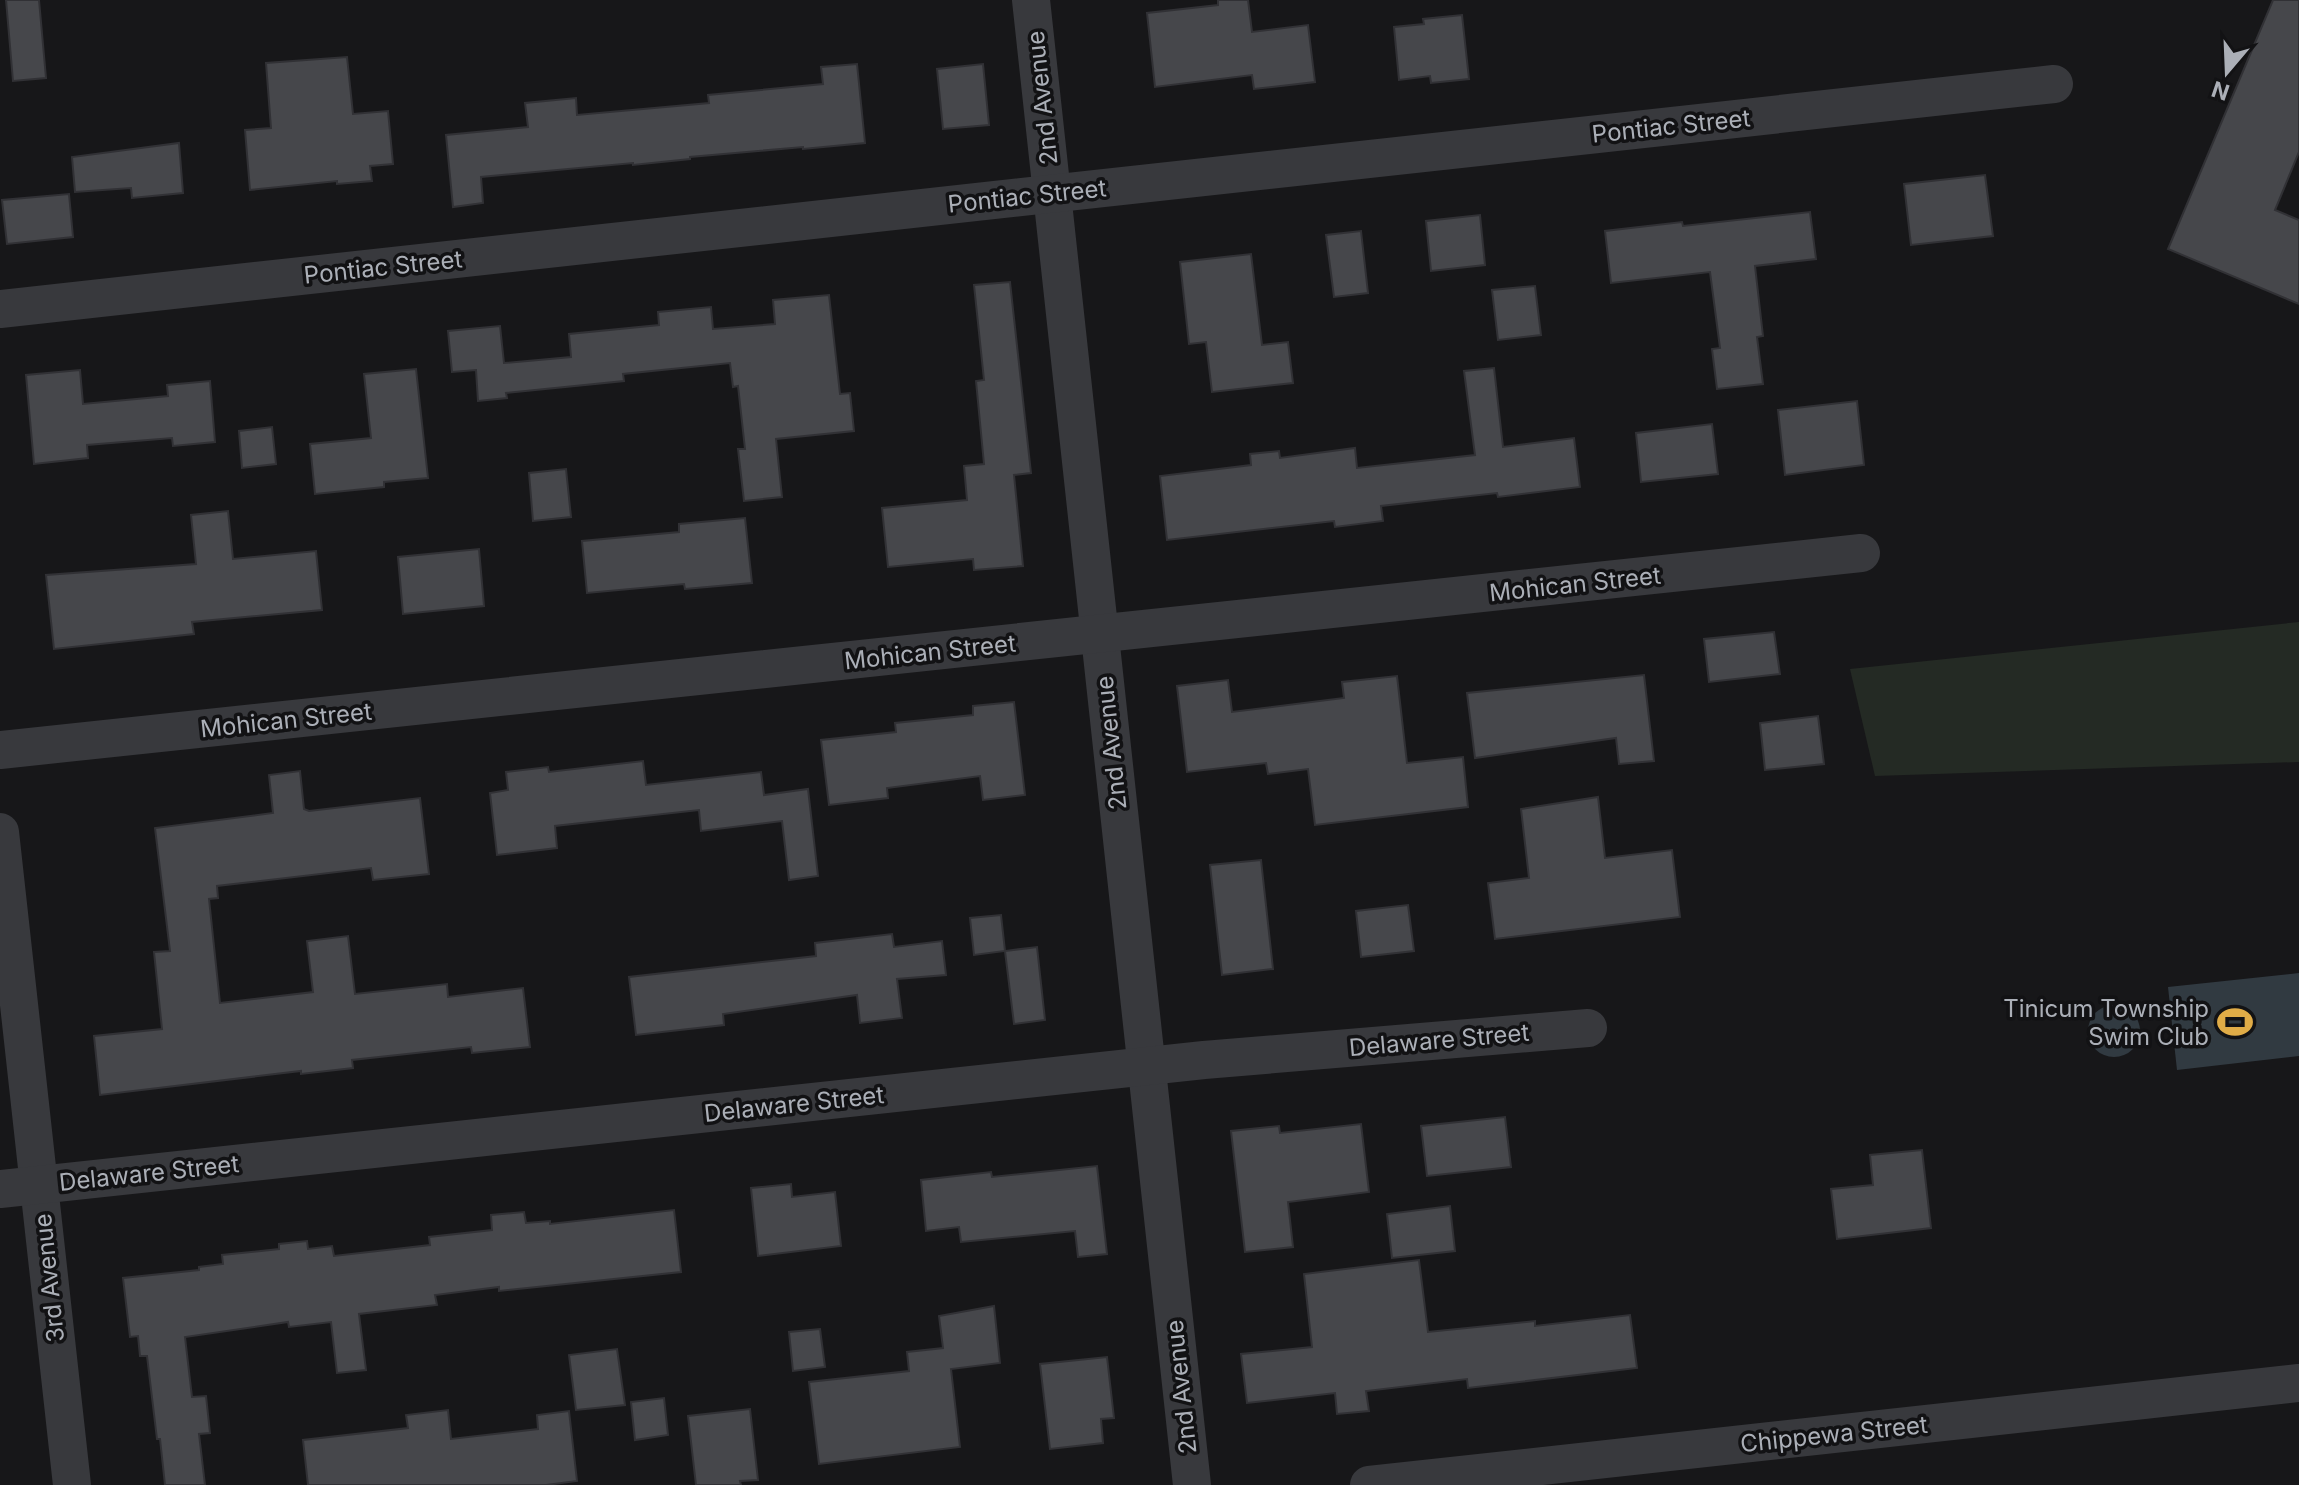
<svg xmlns="http://www.w3.org/2000/svg" width="2299" height="1485" font-family="Inter,sans-serif">
<rect width="100%" height="100%" fill="#171719"/>
<polygon fill="#242a24" points="2299,622 2299,762 1875,776 1850,669"/>
<g fill="#313a41">
<polygon points="2299,973 2299,1056 2177,1070 2168,987"/>
<circle cx="2114" cy="1031" r="26"/>
</g>
<g fill="#46474b" stroke="#313135" stroke-width="2">
<polygon points="6,0 39,0 46,78 13,81"/>
<polygon points="1218,0 1248,0 1252,32 1308,25 1315,82 1254,89 1252,75 1155,87 1147,13 1218,5"/>
<polygon points="2273,0 2299,0 2299,152 2275,210 2299,220 2299,304 2168,249"/>
<polygon points="1462,15 1469,79 1431,83 1430,76 1399,80 1394,27 1424,24 1423,19"/>
<polygon points="347,57 353,114 388,111 393,164 370,166 372,181 337,184 337,181 250,190 245,130 271,128 266,63"/>
<polygon points="857,64 865,143 803,149 803,147 690,157 690,159 633,165 633,163 481,177 483,203 453,207 446,135 528,127 525,103 576,98 577,115 709,103 708,95 823,84 821,67"/>
<polygon points="983,64 989,125 943,129 937,69"/>
<polygon points="179,143 183,193 132,198 131,188 75,192 72,157"/>
<polygon points="1985,175 1993,236 1911,245 1904,184"/>
<polygon points="69,194 73,237 7,244 2,200"/>
<polygon points="1810,212 1816,259 1755,266 1763,336 1757,337 1763,384 1717,389 1712,349 1720,348 1710,272 1611,283 1605,231 1682,222 1683,226"/>
<polygon points="1480,215 1485,265 1431,271 1426,221"/>
<polygon points="1361,231 1368,293 1334,297 1326,235"/>
<polygon points="1251,254 1262,345 1288,342 1293,383 1212,392 1206,342 1189,344 1180,262"/>
<polygon points="1010,282 1031,473 1014,475 1023,566 974,570 973,559 888,567 882,508 967,500 964,466 984,464 976,381 984,380 974,285"/>
<polygon points="1535,286 1541,335 1498,340 1492,290"/>
<polygon points="829,295 840,394 850,393 854,431 776,439 782,497 744,501 738,449 745,449 738,386 733,387 730,363 623,374 624,381 506,393 507,398 478,401 476,370 452,372 448,331 500,326 504,363 571,357 569,334 659,325 658,312 711,307 713,329 775,324 773,300"/>
<polygon points="1494,368 1503,447 1574,438 1580,487 1498,497 1497,493 1381,506 1383,521 1335,527 1334,521 1167,540 1160,476 1251,465 1250,454 1279,451 1280,458 1355,448 1357,468 1475,455 1464,371"/>
<polygon points="416,369 428,478 384,482 384,487 315,494 310,444 371,438 364,374"/>
<polygon points="80,370 83,404 168,396 167,385 210,381 215,442 173,446 172,438 87,445 88,458 34,464 26,375"/>
<polygon points="1857,401 1864,465 1785,475 1778,410"/>
<polygon points="1712,424 1718,474 1641,482 1636,433"/>
<polygon points="272,427 276,464 242,468 239,431"/>
<polygon points="566,469 571,517 533,521 529,473"/>
<polygon points="228,511 233,559 316,551 322,610 192,622 194,634 54,649 46,575 196,564 191,515"/>
<polygon points="745,518 752,583 685,589 684,584 587,593 582,541 679,532 679,524"/>
<polygon points="479,549 484,606 403,614 398,557"/>
<polygon points="1774,632 1780,674 1709,682 1704,639"/>
<polygon points="1644,675 1654,761 1619,764 1616,738 1475,758 1467,693"/>
<polygon points="1397,676 1407,763 1463,757 1468,807 1315,825 1308,769 1268,774 1266,763 1187,772 1177,686 1228,680 1232,712 1344,698 1342,682"/>
<polygon points="1014,702 1025,795 983,800 980,776 887,788 888,798 829,805 821,740 896,732 895,723 973,715 973,706"/>
<polygon points="1818,716 1824,764 1765,770 1760,723"/>
<polygon points="643,761 646,785 761,772 764,795 808,789 818,876 789,880 782,821 701,831 699,810 555,826 557,848 497,855 490,793 508,790 506,772 548,767 549,772"/>
<polygon points="300,771 304,809 309,811 420,798 429,874 373,880 371,868 217,886 218,898 209,899 220,1003 313,992 307,941 348,936 355,994 447,984 448,997 523,988 530,1047 472,1053 471,1047 352,1060 353,1068 301,1074 301,1071 100,1095 94,1036 162,1029 154,952 170,951 155,828 273,813 269,775"/>
<polygon points="1598,797 1605,858 1672,850 1680,917 1495,939 1488,883 1529,878 1521,809"/>
<polygon points="1261,860 1273,969 1222,975 1210,865"/>
<polygon points="1408,905 1414,951 1361,957 1356,911"/>
<polygon points="1001,915 1005,951 974,955 970,918"/>
<polygon points="892,934 894,947 942,941 946,975 897,979 902,1018 860,1023 857,995 723,1014 724,1025 636,1035 629,977 816,956 815,943"/>
<polygon points="1037,947 1045,1020 1014,1024 1005,951"/>
<polygon points="1505,1117 1511,1167 1427,1176 1421,1126"/>
<polygon points="1361,1124 1369,1192 1288,1202 1293,1247 1245,1252 1231,1131 1279,1126 1280,1133"/>
<polygon points="1922,1150 1931,1228 1837,1239 1831,1189 1873,1185 1870,1155"/>
<polygon points="1097,1166 1107,1254 1078,1257 1075,1231 961,1242 959,1227 926,1231 921,1180 991,1172 992,1177"/>
<polygon points="791,1184 792,1197 835,1192 841,1246 758,1256 751,1188"/>
<polygon points="1450,1206 1455,1251 1392,1258 1387,1214"/>
<polygon points="674,1210 681,1272 499,1291 499,1287 435,1295 437,1305 359,1314 366,1370 337,1373 331,1322 289,1327 288,1322 185,1337 192,1397 206,1396 210,1433 199,1434 205,1485 165,1485 160,1439 157,1439 147,1356 140,1356 138,1336 130,1337 123,1278 199,1270 199,1267 223,1264 222,1255 279,1249 279,1244 307,1241 308,1249 332,1246 334,1256 430,1245 429,1237 492,1230 491,1215 524,1212 526,1223 550,1221 550,1224"/>
<polygon points="1419,1260 1428,1332 1535,1321 1535,1326 1630,1315 1637,1368 1468,1388 1467,1379 1366,1391 1369,1411 1337,1414 1335,1393 1247,1403 1241,1354 1312,1347 1304,1274"/>
<polygon points="994,1306 1000,1363 951,1369 960,1447 819,1464 809,1382 909,1371 907,1352 943,1348 939,1316"/>
<polygon points="820,1329 825,1367 793,1371 789,1332"/>
<polygon points="617,1349 625,1405 576,1410 569,1355"/>
<polygon points="1107,1357 1114,1418 1101,1419 1103,1443 1050,1449 1040,1364"/>
<polygon points="664,1398 668,1435 635,1440 631,1402"/>
<polygon points="750,1409 758,1480 740,1481 741,1485 696,1485 688,1416"/>
<polygon points="448,1410 451,1439 538,1429 537,1415 569,1411 577,1481 546,1485 308,1485 303,1440 408,1428 406,1415"/>
</g>
<g fill="none" stroke-linecap="round" stroke-linejoin="round">
<g stroke="#38393d" stroke-width="38">
<polyline points="1031,0 1192,1485"/>
<polyline points="0,309 2054,84"/>
<polyline points="0,750 1861,553"/>
<polyline points="0,832 72,1485"/>
<polyline points="0,1189 1204,1060 1588,1028"/>
<polyline points="1369,1485 2299,1383"/>
</g>
</g>
<defs>
<g id="stadium-bare" transform="scale(2.76)"><path d="M0-5a6.5 5 0 1 0 0 10a6.5 5 0 1 0 0-10ZM-3.5-1.8h7v3.6h-7Z" fill="#e0ac47" stroke="#121214" stroke-width="2.5" paint-order="stroke"/></g>
</defs>
<g fill-rule="evenodd">
<use href="#stadium-bare" x="2235" y="1022"/>
</g>
<g text-anchor="middle" dominant-baseline="central" stroke-width="7" stroke-linejoin="round" paint-order="stroke">
<g font-size="24" fill="#abafb7" stroke="#121214">
<text transform="translate(1042 98) rotate(-96)">2nd Avenue</text>
<text transform="translate(1671 126) rotate(-6)">Pontiac Street</text>
<text transform="translate(1027 196) rotate(-6)">Pontiac Street</text>
<text transform="translate(383 267) rotate(-6)">Pontiac Street</text>
<text transform="translate(1575 584) rotate(-6)">Mohican Street</text>
<text transform="translate(930 652) rotate(-6)">Mohican Street</text>
<text transform="translate(286 720) rotate(-6)">Mohican Street</text>
<text transform="translate(1111 743) rotate(-96)">2nd Avenue</text>
<text transform="translate(1439 1040) rotate(-5)">Delaware Street</text>
<text transform="translate(794 1104) rotate(-6)">Delaware Street</text>
<text transform="translate(149 1173) rotate(-6)">Delaware Street</text>
<text transform="translate(49 1278) rotate(-96)">3rd Avenue</text>
<text transform="translate(1181 1387) rotate(-96)">2nd Avenue</text>
<text transform="translate(1834 1434) rotate(-6)">Chippewa Street</text>
</g>
<g font-size="24" fill="#abafb7" stroke="#121214" text-anchor="end">
<text x="2209" y="1008">Tinicum Township<tspan x="2209" dy="28">Swim Club</tspan></text>
</g>
</g>
<g transform="translate(2227 72) rotate(199)" stroke="#121214" stroke-width="6" paint-order="stroke">
<path d="M0-6L14 30L0 20L-14 30Z" fill="#abafb7"/>
<text y="-12" font-size="22" font-weight="bold" text-anchor="middle" fill="#abafb7">N</text>
</g>
</svg>
